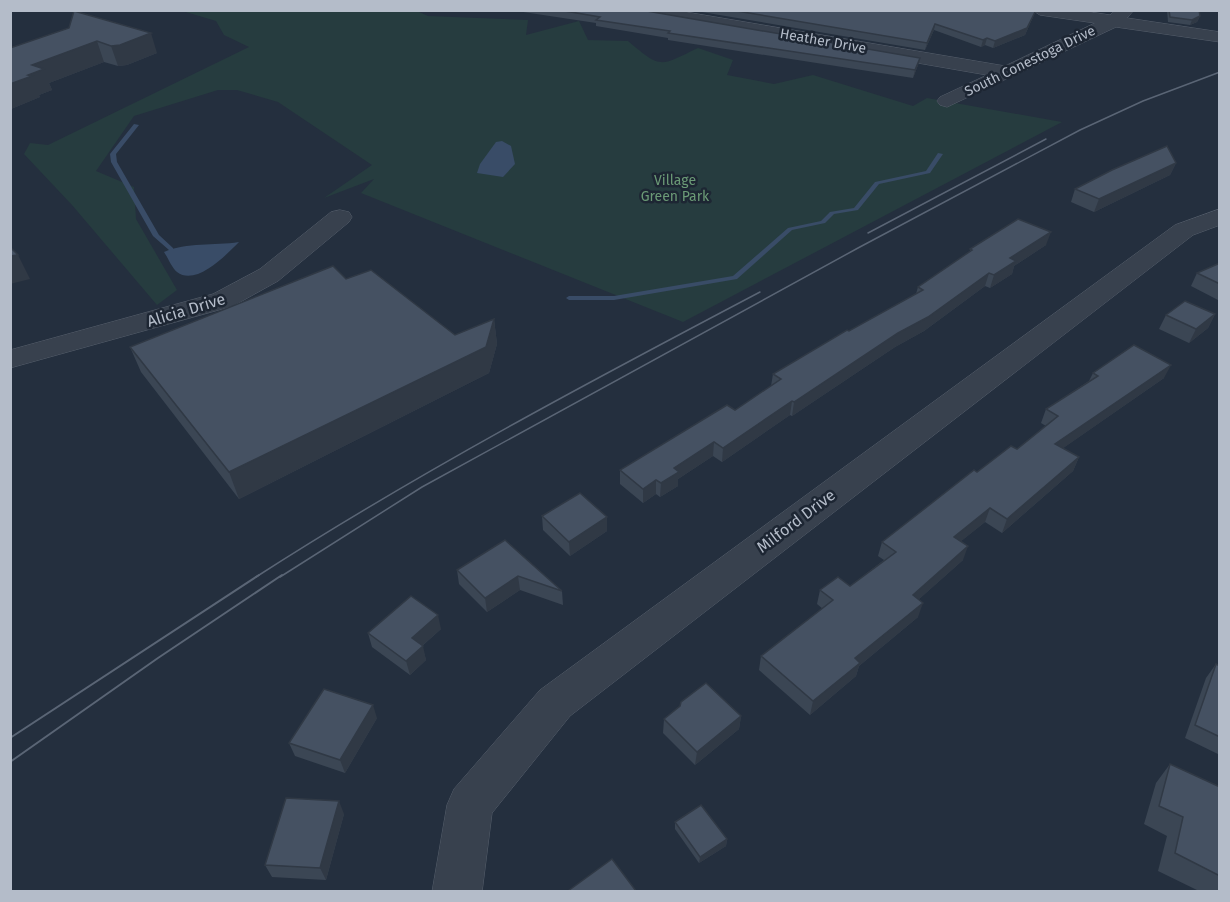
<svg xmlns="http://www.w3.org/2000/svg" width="1230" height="902" font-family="'Fira Sans',sans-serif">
<rect width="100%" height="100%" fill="#242f3e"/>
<path fill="#263c3f" d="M179 10 417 11 428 16 528 20 526 35 579 21 588 40 628 41C662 70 660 66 698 48L733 60 727 75 774 84 813 75 913 106 927 98 1062 122 683 322 361 193 374 179 324 198 372 165 278 102 237 90H218L134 116 96 171 134 187 136 219 177 290 157 305 72 205 24 154 30 143 48 145 249 47 224 35 216 21Z"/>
<g fill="#394c67">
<polygon points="502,141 511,146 515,164 503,177 477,173 480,164 496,142"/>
<path d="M239 242C227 254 196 287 177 272 172 268 168 258 164 252 187 242 214 246 239 242Z"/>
</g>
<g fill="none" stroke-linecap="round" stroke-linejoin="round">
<g fill="#394c67" fill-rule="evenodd">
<polygon points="134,124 139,125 116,154 117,162 159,235 173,248 173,250 169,250 153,236 111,162 110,154"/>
<polygon points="938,153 943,154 930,173 879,184 858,210 834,214 825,223 792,230 737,279 614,300 569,300 566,298 569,296 614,296 733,276 788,228 821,221 830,212 854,208 875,182 926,171"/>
</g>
<g stroke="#565f6c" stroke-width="1">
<g id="minor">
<polygon points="633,10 674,10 1005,66 1095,23 1040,15 1032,10 1077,10 1110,15 1116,10 1134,10 1127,18 1220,32 1220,42 1116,27 947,107 940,105 937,101 940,97 987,75 641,15"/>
<polygon points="1220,209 1220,225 1193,235 570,716 492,813 482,892 432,892 447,805 454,789 540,690 1175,225"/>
<polygon points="340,210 349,212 352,217 349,222 278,281 233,306 10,368 10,350 213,294 260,269 331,212"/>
</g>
</g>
<use href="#minor" fill="#38414e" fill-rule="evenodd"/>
<g stroke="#5a6575" stroke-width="1.5">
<polyline points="868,233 1046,139"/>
<path d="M256 577C419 472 589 382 760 292"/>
<polyline points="280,577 422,487 858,248 1080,130 1143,101 1220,72"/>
</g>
<g stroke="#5a6575" stroke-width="2">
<polyline points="10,738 259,575"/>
<polyline points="10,762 158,658 282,575"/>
</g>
</g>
<g fill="#3b4654">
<polygon points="510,10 641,10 920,58 918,65 913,78 668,40 668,38 596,26 596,23"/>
<polygon points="690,10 1036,10 1025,35 993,48 985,45 981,47 934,30 925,50"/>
<polygon points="1167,10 1199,10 1200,16 1197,22 1190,25 1168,22"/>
<polygon points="69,28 157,53 127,65 118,66 104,62 49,83 52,90 39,95 40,97 11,109"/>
<polygon points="1176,163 1170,175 1094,212 1071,202 1075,189"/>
<polygon points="1046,245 1014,266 1012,274 990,288 985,286 924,331 895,347 792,416 790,415 722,462 713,456 678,479 678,486 660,497 656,494 643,503 620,484 620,470 735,410 771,386 773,374 916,294 918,287 970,252 970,249"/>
<polygon points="1220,263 1220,300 1218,300 1191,286 1197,273"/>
<polygon points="346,279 455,335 494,319 497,344 489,373 239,499 141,372 130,347"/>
<polygon points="1215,314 1208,328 1189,343 1159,329 1166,315"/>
<polygon points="1093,373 1164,378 1063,448 1079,457 1073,471 1002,533 985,522 961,541 963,560 919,599 918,617 859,666 856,676 810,715 759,670 761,656 823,609 817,604 820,590 850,586 884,560 878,556 882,542 977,472 1017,449 1046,426 1041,423 1046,409 1089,381"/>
<polygon points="542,516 607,531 570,556 543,530"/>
<polygon points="505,540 562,591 563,605 520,590 487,612 459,584 457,570"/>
<polygon points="441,629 422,646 426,660 410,675 372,647 368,633"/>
<polygon points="1216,664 1220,666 1220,755 1185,738 1206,678"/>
<polygon points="741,716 739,729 695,765 663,733 664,719"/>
<polygon points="377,718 345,773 295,756 289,743"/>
<polygon points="1170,764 1220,787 1220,891 1199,891 1158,871 1167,836 1144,824 1156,783"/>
<polygon points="344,814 326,880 272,877 265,865"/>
<polygon points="675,822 727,839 726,846 699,863 675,829"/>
</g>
<g fill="#303945">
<polygon points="1036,10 1025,35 993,48 995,41"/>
<polygon points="1200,16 1197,22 1190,25 1192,20"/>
<polygon points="935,24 934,30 925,50 927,43"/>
<polygon points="151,33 157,53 127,65 118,66 111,46"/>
<polygon points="987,38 985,45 981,47 983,40"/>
<polygon points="97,41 104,62 49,83 52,90 39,95 40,97 11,109 10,84 28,75 32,65"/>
<polygon points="920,58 918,65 913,78 915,70"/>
<polygon points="1176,163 1170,175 1094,212 1099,199"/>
<polygon points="1051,232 1046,245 1014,266 1012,274 990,288 994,275 1010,258"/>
<polygon points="18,255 30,279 10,284 10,256"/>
<polygon points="989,273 985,286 924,331 895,347 792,416 794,402"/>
<polygon points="1215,314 1208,328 1189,343 1196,329"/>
<polygon points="494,319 497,344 489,373 239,499 229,472"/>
<polygon points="1171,365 1164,378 1049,458 1055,444"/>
<polygon points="792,401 790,415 722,462 723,448"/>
<polygon points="714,442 713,456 678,479 678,486 660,497 661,483 674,468"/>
<polygon points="1079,457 1073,471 1002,533 1007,519"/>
<polygon points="656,480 656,494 643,503 643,489"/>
<polygon points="990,508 985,522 949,551 954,537"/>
<polygon points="607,517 607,531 570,556 569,542"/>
<polygon points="968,546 963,560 908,609 913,595"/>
<polygon points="518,576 520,590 487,612 485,598"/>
<polygon points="923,603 918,617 859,666 856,676 810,715 813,701 855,658"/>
<polygon points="438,615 441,629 415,652 412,638"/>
<polygon points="423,646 426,660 410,675 406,661"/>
<polygon points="373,705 377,718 345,773 340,760"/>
<polygon points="741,716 739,729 695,765 697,752"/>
<polygon points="339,801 344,814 326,880 320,868"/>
<polygon points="727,839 726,846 699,863 700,857"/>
</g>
<g fill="#455162" stroke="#303945" stroke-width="1.5">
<polygon points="559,10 641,10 920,58 915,70 668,33 670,31 596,20 600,17"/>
<polygon points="731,10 1036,10 1027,28 995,41 987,38 983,40 935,24 927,43"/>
<polygon points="1169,10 1199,10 1200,16 1192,20 1170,17"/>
<polygon points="74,11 151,33 120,45 111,46 97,41 32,65 44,69 28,75 32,76 10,84 10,48 69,28"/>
<polygon points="1167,146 1176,163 1099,199 1075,189 1112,170"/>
<polygon points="1018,219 1051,232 1010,258 1016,261 994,275 989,273 928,317 898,333 794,402 792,401 723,448 714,442 674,468 679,472 661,483 656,480 643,489 620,470 727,405 735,410 781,379 773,374 847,330 849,331 923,290 918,287 972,250 970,249"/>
<polygon points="10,247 18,255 10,256"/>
<polygon points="1220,263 1220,284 1197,273"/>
<polygon points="333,266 346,279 371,270 455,335 494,319 486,347 229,472 130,347"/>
<polygon points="1185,301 1215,314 1196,329 1166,315"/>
<polygon points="1134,345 1171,365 1055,444 1079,457 1007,519 990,508 954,537 968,546 913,595 923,603 855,658 860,663 813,701 761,656 833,600 820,590 838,577 850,586 896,552 882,542 974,470 977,472 1011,446 1017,449 1058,416 1046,409 1098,376 1093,373"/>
<polygon points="580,493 607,517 569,542 542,516"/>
<polygon points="505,540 562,591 518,576 485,598 457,570"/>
<polygon points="411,596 438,615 412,638 423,646 406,661 368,633"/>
<polygon points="1216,664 1220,666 1220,737 1195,725"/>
<polygon points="706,683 741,716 697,752 664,719 680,706 681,702"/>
<polygon points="324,689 373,705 340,760 289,743"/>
<polygon points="1170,764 1220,787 1220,876 1175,853 1183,817 1159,806"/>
<polygon points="286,798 339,801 320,868 265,865"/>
<polygon points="701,805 727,839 700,857 675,822"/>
<polygon points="612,859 636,891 568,891"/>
</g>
<g text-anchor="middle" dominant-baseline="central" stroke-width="5" stroke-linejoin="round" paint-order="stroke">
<g font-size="14" fill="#b4bcc9" stroke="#1d2633">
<text transform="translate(823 41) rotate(10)">Heather Drive</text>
<text transform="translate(1030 61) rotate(-26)">South Conestoga Drive</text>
</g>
<g font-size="14" fill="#6b9a76" stroke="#1d2633">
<text x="675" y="180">Village<tspan x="675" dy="16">Green Park</tspan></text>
</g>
<g font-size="16" fill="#b4bcc9" stroke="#1d2633">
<text transform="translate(186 310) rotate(-17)">Alicia Drive</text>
<text transform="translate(796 521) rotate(-37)">Milford Drive</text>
</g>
</g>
<rect width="1230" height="902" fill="none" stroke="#b4bcc9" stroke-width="24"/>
</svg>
